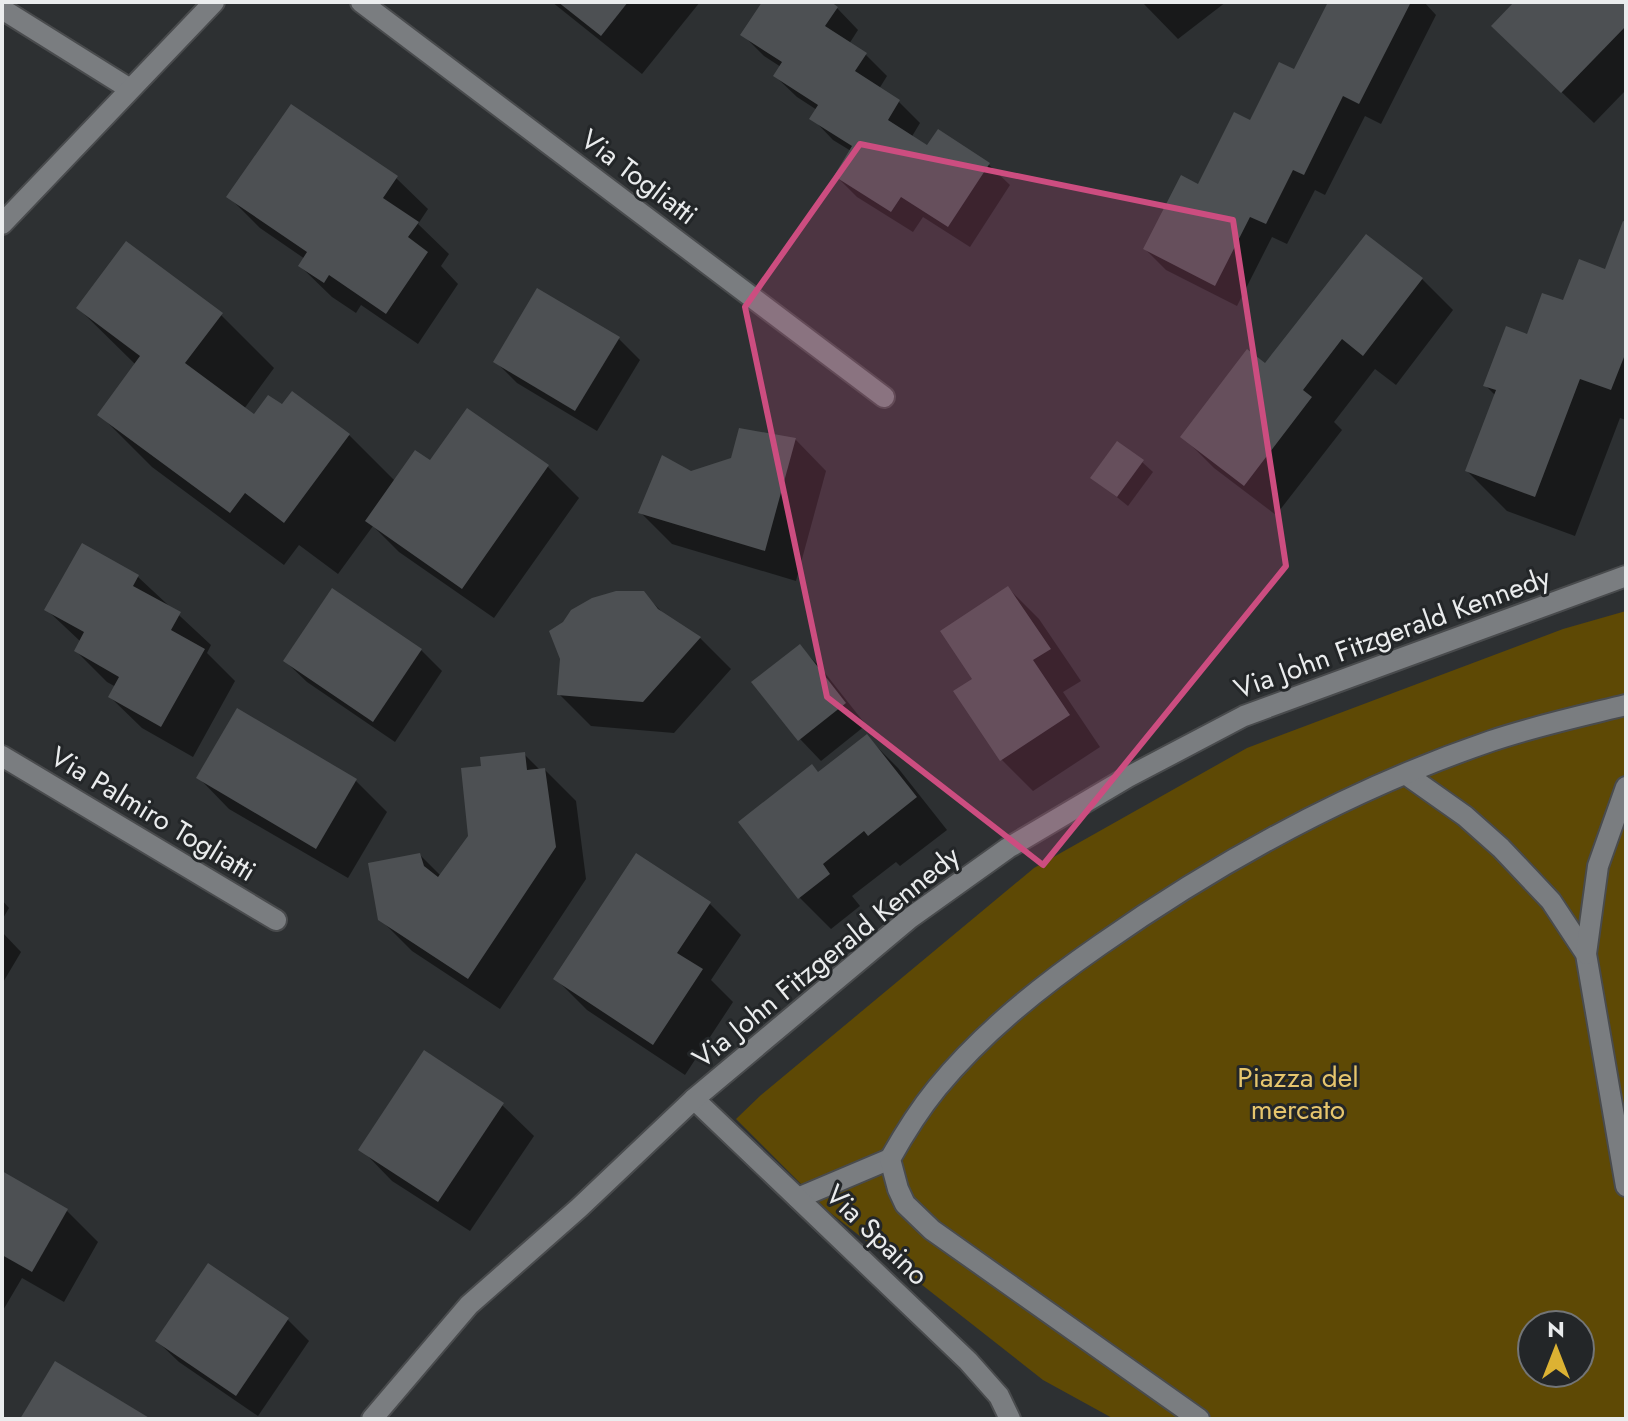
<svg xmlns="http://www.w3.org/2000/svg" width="1628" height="1421" font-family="Jost,sans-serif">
<rect width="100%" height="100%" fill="#2d3032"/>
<path fill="#5e4905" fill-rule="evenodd" d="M1626 611V1419H1114L1043 1380 828 1211 736 1119 761 1095 1034 868 1247 748 1563 629ZM1532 1325H1580V1373H1532Z"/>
<g fill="#0007">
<polygon points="552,2 700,2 642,74"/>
<polygon points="764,2 827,2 837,8 858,30 849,44 866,55 887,76 879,89 899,102 920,123 911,138 927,148 988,164 1010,185 970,247 923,217 913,232 857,197 836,176 851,151 833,140 812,118 817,110 797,97 775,76 781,67 764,56 743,35"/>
<polygon points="1142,2 1226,2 1178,39"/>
<polygon points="1330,2 1424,2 1436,15 1381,124 1365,116 1325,195 1315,190 1287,244 1272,237 1237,306 1166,270 1145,249 1295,72"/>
<polygon points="1517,2 1626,2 1626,90 1594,123 1525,57"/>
<polygon points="396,178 428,209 418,224 449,254 441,266 458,284 418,344 361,305 356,313 332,297 300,266 305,259 260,228 229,197"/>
<polygon points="1626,224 1626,420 1620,418 1575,536 1507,511 1467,471 1496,396 1485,385 1528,336 1564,303 1606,272"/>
<polygon points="1366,236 1422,279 1453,310 1396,385 1375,369 1334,422 1342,430 1276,515 1214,468 1183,437 1265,366"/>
<polygon points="538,291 619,339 640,360 597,431 517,383 496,362"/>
<polygon points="78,308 221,315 274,368 244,409 255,417 349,435 395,481 430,463 468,410 548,467 579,498 494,618 399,552 373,526 338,574 299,545 284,565 152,467 99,414 136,365"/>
<polygon points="795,439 826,471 796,581 672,544 641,513 690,473"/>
<polygon points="1142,462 1153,472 1128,506 1093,478"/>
<polygon points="83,546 138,577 211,645 207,653 235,681 193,757 142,728 110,697 116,687 107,682 76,651 81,642 47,610"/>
<polygon points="1008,588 1039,619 1081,681 1063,692 1100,747 1033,791 1002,760 956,692 974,680"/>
<polygon points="643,593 668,618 700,638 731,669 674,733 591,726 559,694"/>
<polygon points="800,647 821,668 866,725 821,761 800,739"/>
<polygon points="421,650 442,671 395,742 307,682 285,661"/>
<polygon points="867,737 898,768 947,830 900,866 896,862 852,896 860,906 831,929 800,898 741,822 819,774"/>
<polygon points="524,754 540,770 545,770 576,801 586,879 500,1009 412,951 380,919 420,855 441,876 470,837 483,768"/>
<polygon points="198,777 356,781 387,812 348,878 229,809"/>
<polygon points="2,900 9,908 2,920"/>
<polygon points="710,904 741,935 711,980 733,1002 685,1075 587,1010 556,979"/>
<polygon points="2,932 21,952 2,984"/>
<polygon points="502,1105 534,1136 470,1231 392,1181 361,1149"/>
<polygon points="2,1174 67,1211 98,1242 64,1302 22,1278 2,1312"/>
<polygon points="288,1320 309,1341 258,1416 179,1362 157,1341"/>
</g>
<g fill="#4d5053">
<polygon points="558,2 628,2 601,36"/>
<polygon points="762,2 831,2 838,7 825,26 867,53 855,71 900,100 888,120 927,145 938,129 990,163 948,227 901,197 891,212 834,176 852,146 809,119 818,105 773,76 782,62 740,35"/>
<polygon points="1328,2 1411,2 1359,104 1343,96 1304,175 1293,170 1266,224 1250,217 1215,286 1143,249 1181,175 1198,184 1234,112 1250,120 1279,62 1294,69"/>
<polygon points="1514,2 1626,2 1626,26 1561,93 1491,26"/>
<polygon points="291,104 398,176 383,198 419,222 408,237 428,252 386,314 329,275 324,283 298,266 307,252 226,197"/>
<polygon points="1623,221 1626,222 1626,352 1611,390 1580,379 1535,497 1465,471 1496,390 1483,386 1506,326 1527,334 1542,293 1563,300 1579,259 1605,269"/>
<polygon points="1366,234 1423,278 1363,356 1342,339 1303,390 1312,397 1244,486 1180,437 1247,349 1265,363"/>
<polygon points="126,241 223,313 185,363 254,414 268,395 282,404 292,391 350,434 284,523 245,493 230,513 97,415 140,356 76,308"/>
<polygon points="537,288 620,337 575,411 493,362"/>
<polygon points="467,408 549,465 462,589 365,521 415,450 430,460"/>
<polygon points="739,428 796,438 765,551 638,513 662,455 691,471 731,458"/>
<polygon points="1117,441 1144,460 1117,497 1090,478"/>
<polygon points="82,543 139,575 133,586 181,612 171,630 205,649 161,727 108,697 119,677 74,651 84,632 44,610"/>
<polygon points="1008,586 1051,649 1033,660 1070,715 1000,761 953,691 972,679 940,631"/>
<polygon points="332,588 422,649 373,722 283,661"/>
<polygon points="616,591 644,591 658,609 701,637 643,702 557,695 560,659 549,631 563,622 571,610 592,598"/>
<polygon points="800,644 846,703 798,741 751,682"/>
<polygon points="237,708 357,779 316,849 196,778"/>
<polygon points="867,734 917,797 868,836 864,831 823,864 830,874 798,899 738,822 812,764 818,772"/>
<polygon points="525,752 527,770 545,768 556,847 468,979 378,920 368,863 420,853 424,866 438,877 468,836 461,768 481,766 480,757"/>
<polygon points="636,853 711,902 677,953 703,969 653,1045 553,979"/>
<polygon points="424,1050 504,1103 438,1202 358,1150"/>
<polygon points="2,1171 68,1209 32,1272 2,1255"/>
<polygon points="208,1263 289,1318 236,1396 155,1341"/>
<polygon points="55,1361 151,1419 20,1419"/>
</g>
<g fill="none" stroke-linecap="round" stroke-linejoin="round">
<g stroke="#494b4d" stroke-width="24">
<g id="pedestrian">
<polyline points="1407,775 1465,816 1501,848 1551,901 1586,954 1626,1186"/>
<polyline points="1586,954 1598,866 1626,787"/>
<polyline points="798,1198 890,1159"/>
<path d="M1199 1419 932 1230 905 1204 898 1189 890 1159C904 1134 919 1110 937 1088 983 1032 1041 986 1100 945 1220 861 1353 788 1491 741 1535 726 1581 716 1626 705"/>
</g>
</g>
<g stroke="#494b4d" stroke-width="24">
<g id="minor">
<polyline points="361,2 884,397"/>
<polyline points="2,9 130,89"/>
<polyline points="2,224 214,2"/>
<polyline points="2,756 276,920"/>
<polyline points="694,1099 968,1361 999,1396 1010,1419"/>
<polyline points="372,1419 469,1305 579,1208 694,1099 910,918 1008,848 1128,777 1244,716 1626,576"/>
</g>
</g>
<use href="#pedestrian" stroke="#7a7d80" stroke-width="20"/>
<use href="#minor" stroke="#7a7d80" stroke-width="20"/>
</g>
<path fill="#cc4d80" fill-opacity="0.2" stroke="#cc4d80" stroke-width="6" stroke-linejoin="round" d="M860 144 1233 220 1286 566 1043 865 827 697 745 307Z"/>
<g text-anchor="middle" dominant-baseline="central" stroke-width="6" stroke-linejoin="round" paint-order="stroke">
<g font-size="28" fill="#eaeced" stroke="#232628">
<text transform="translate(639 177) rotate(37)">Via Togliatti</text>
<text transform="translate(1392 633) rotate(-20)">Via John Fitzgerald Kennedy</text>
<text transform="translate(153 814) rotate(31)">Via Palmiro Togliatti</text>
<text transform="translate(826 957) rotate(-39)">Via John Fitzgerald Kennedy</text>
<text transform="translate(877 1235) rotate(44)">Via Spaino</text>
</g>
<g font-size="28" fill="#e6c56d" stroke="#232628">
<text x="1298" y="1077">Piazza del<tspan x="1298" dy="32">mercato</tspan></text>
</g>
</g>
<rect width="1628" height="1421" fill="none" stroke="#eaeced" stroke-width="8"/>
<g transform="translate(1556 1349)"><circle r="38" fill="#232628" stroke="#737577" stroke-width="2"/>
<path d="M0-6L14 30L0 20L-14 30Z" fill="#dcb233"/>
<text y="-12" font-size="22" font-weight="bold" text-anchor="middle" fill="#eaeced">N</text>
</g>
</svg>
